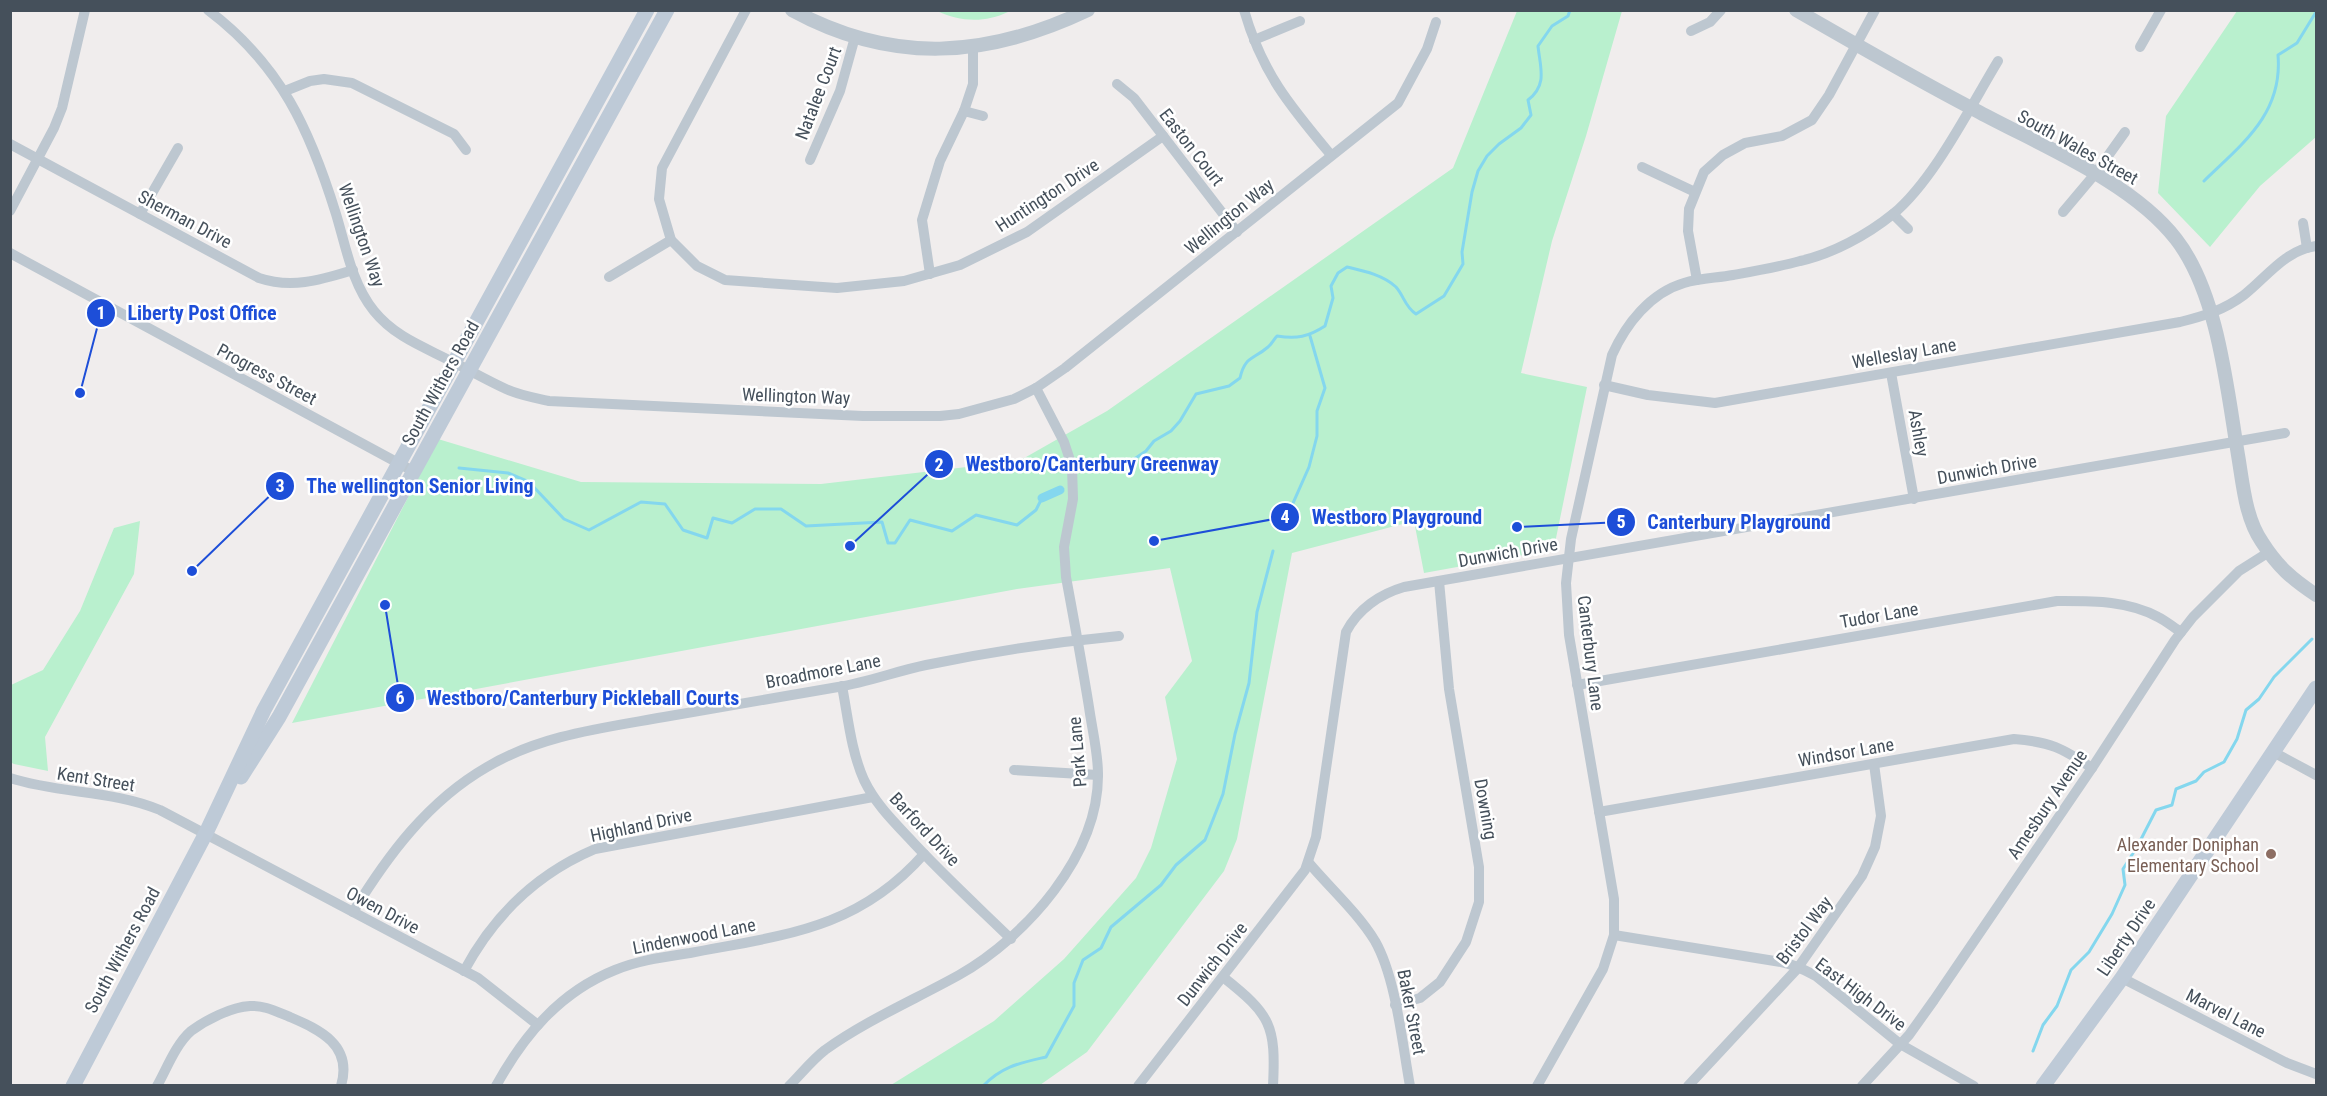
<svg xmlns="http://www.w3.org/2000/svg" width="2327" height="1096" font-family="'Roboto Condensed',sans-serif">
<rect width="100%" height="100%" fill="#f0eded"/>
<g fill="#b9f0ce">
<path d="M1007 10 1008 12C985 23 960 22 937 11Z"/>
<polygon points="1517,11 1622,11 1586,136 1552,241 1521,373 1587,387 1555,543 1551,550 1424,573 1414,521 1292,553 1237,839 1224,871 1087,1052 1040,1085 891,1085 994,1021 1064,959 1136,878 1151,848 1177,759 1165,697 1192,661 1170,568 1017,589 292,723 438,439 581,482 821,484 1019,461 1107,411 1453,168"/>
<polygon points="2237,11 2316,11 2316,137 2260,186 2210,247 2158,193 2166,116"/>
<polygon points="140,521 134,574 45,737 48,771 14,764 10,762 11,685 43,670 80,611 114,528"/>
</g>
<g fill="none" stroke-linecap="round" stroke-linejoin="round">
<g stroke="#84d7ee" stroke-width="3">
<path d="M2204 181C2242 144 2283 114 2278 55L2297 43 2316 12"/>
<polyline points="459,468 508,473 529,482 564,519 589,530 641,502 665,504 683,530 707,538 713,518 732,523 755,509 781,509 806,526 882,522 888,543 895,543 910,520 952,531 976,515 1017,525 1036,510 1042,498"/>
<path d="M1108 469 1127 464 1146 451 1154 441 1171 431 1180 421 1196 394 1229 386 1240 378C1245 356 1253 360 1268 347 1272 344 1274 339 1277 336 1297 339 1308 337 1325 326L1333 298 1331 286 1338 273 1347 267C1364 271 1383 275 1396 287 1404 296 1405 307 1416 314L1444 296 1463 264 1462 252 1472 192 1478 171 1487 156 1499 144 1521 128 1531 115 1528 100C1548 85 1540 67 1538 46L1552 26 1568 16 1570 10"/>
<polyline points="1286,519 1309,467 1317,436 1317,411 1325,388 1310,336"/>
<polyline points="2033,1051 2043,1025 2057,1006 2071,970 2089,952 2112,914 2125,885 2123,869 2137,847 2156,810 2172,805 2176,789 2196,781 2204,772 2224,762 2237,739 2246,710 2259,699 2274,677 2312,639"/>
<path d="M983 1086C1002 1066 1020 1063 1046 1057L1074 1006V983L1083 960 1101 948 1111 927 1161 885 1176 865 1205 840 1223 794 1235 734 1249 683 1257 612 1273 551"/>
</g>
<polyline stroke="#84d7ee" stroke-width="9" points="1042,498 1060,490"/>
<g stroke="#bdc7d0" stroke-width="10">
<path d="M208 10C281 65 310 130 336 214 346 247 352 284 374 311 395 337 424 347 453 362 471 371 488 381 506 389 519 395 535 398 549 401L863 416H940L959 414 1014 399 1036 388 1065 368 1398 103 1427 49 1436 22"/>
<polyline points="746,10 662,168 659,199 671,240 697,266 725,280 837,288 904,281 960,265 1027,232 1163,136"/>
<path d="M1244 10C1262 73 1290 106 1331 155"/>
<polyline points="1691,31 1710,22 1721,10"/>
<polyline points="1254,40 1300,21"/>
<polyline points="2140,47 2161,10"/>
<polyline points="1117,84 1134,98 1237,232"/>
<polyline points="285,91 310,81 324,79 352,83 454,134 466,150"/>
<polyline points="964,111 983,116"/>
<path d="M10 144 259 278C292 289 320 280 353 270"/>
<polyline points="810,160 840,91 855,37"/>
<polyline points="1642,167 1695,192"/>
<polyline points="10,211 54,128 62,108 85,10"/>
<polyline points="2063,212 2095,174 2125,132"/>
<polyline points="140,214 178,148"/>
<polyline points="1893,214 1908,229"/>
<polyline points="2303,223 2307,248"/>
<polyline points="10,253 413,471"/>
<polyline points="930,274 922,220 940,161 964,111 973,84 973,47"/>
<polyline points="609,277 671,240"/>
<polyline points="1697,280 1688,231 1689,209 1704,172 1723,155 1745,143 1782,136 1812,120 1829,95 1875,10"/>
<polyline points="1891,373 1914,499"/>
<path d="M1604 385 1648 395 1715 403 2180 322C2204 316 2224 310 2244 295 2267 277 2285 250 2316 246"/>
<path d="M1577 685 2057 601C2091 601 2127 600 2158 617 2166 621 2173 627 2181 632"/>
<path d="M842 686C848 717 851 751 864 780 875 803 892 820 909 838 941 873 977 906 1011 939"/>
<polyline points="2273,752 2316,775"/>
<polyline points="1014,770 1098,775"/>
<path d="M10 778C60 794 112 790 160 810L478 978 538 1025"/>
<path d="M1599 812 2014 739C2051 742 2062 748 2092 768"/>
<path d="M1309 863C1330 888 1358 913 1375 941 1396 978 1402 1042 1410 1086"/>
<path d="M353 912C388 855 428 801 487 767 541 735 603 728 664 717 722 707 780 697 838 687 868 682 897 671 926 665 989 652 1055 642 1119 636"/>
<path d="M1614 935 1781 962C1793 964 1805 970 1816 976L1900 1044 1974 1086"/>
<path d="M464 971C494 915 536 874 595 849L873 797"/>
<path d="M1223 977C1271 1015 1276 1025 1273 1086"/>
<polyline points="2122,978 2287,1063 2316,1074"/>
<polyline points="1395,1005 1420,998 1440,982 1466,942 1479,902 1479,867 1449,689 1439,581"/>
<path d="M157 1086C167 1068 176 1044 191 1031 206 1020 231 1007 250 1006 264 1005 277 1012 290 1017 320 1030 353 1045 341 1086"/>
<path d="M496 1086C524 1035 560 992 615 970 639 960 664 957 690 953 783 935 857 930 924 854"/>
<path d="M789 1086C801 1074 812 1060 825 1050 867 1020 914 1000 959 975 1026 937 1099 855 1098 774 1098 752 1092 729 1089 707 1082 664 1074 620 1066 577L1064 547 1073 499 1072 466 1064 442 1036 388"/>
<path d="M1138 1086 1305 870 1316 837 1346 632C1358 609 1380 594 1404 587L2285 433"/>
<path d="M1537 1086 1603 969 1614 935V899L1569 635 1566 583 1571 539 1612 355C1626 324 1650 293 1684 283 1700 278 1717 278 1733 275 1755 271 1778 267 1800 261 1832 254 1867 235 1893 214 1934 180 1970 107 1998 61"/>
<polyline points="1688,1086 1797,969 1862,876 1875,847 1881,816 1874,764"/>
<polyline points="1862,1086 1909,1035 1934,1000 2092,768 2175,640 2193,617 2239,571 2269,552"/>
</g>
<g stroke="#bdc7d0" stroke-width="14">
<path d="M792 10C893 65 987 58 1088 10"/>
<path d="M1796 10C1857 45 1917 80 1979 112 2042 146 2132 182 2176 239 2218 293 2227 389 2238 455 2243 484 2245 517 2262 542 2278 567 2292 579 2316 595"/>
</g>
<g stroke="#becad7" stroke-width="15">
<polyline points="241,777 279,717 667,10"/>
<polyline points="73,1086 206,833 264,710 647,10"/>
<polyline points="2043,1086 2122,978 2316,688"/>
</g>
</g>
<circle fill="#8d6e63" stroke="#fff" stroke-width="2" cx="2271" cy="854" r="6"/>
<g text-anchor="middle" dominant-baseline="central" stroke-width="5" stroke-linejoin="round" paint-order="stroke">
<g font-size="18" fill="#45505b" stroke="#fff">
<text transform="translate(818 93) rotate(-69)">Natalee Court</text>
<text transform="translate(1192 147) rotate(52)">Easton Court</text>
<text transform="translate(2078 147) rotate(29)">South Wales Street</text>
<text transform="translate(1047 195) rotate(-33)">Huntington Drive</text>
<text transform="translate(1229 216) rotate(-39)">Wellington Way</text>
<text transform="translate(185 219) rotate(28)">Sherman Drive</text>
<text transform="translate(362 235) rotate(71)">Wellington Way</text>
<text transform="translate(1904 353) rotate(-10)">Welleslay Lane</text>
<text transform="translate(267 374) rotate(28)">Progress Street</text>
<text transform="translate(440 383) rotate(-61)">South Withers Road</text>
<text transform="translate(796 396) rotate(2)">Wellington Way</text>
<text transform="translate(1919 433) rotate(80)">Ashley</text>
<text transform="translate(1987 469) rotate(-10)">Dunwich Drive</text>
<text transform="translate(1508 552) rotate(-10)">Dunwich Drive</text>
<text transform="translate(1879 615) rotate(-10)">Tudor Lane</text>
<text transform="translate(1591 653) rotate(83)">Canterbury Lane</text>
<text transform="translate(823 671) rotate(-11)">Broadmore Lane</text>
<text transform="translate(1077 752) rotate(-95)">Park Lane</text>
<text transform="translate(1846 752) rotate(-10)">Windsor Lane</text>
<text transform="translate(96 779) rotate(9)">Kent Street</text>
<text transform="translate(2047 804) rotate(-56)">Amesbury Avenue</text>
<text transform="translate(1486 809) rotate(80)">Downing</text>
<text transform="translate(641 825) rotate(-12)">Highland Drive</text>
<text transform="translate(925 829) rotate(47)">Barford Drive</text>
<text transform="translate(383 910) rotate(28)">Owen Drive</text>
<text transform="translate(1804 930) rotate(-53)">Bristol Way</text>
<text transform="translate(694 936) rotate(-11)">Lindenwood Lane</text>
<text transform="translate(2126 937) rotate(-56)">Liberty Drive</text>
<text transform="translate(122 950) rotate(-62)">South Withers Road</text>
<text transform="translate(1212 964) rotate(-52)">Dunwich Drive</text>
<text transform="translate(1861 994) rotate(37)">East High Drive</text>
<text transform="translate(1412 1012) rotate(79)">Baker Street</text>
<text transform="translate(2226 1013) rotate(27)">Marvel Lane</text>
</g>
<g font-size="18" fill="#785e54" stroke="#fff" text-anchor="end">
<text x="2259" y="844">Alexander Doniphan<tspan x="2259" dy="21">Elementary School</tspan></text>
</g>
</g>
<path fill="none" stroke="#1d4ed8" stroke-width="2" d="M80 393L101 313M850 546L939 464M192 571L280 486M1154 541L1285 517M1517 527L1621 522M385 605L400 698"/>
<g fill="#1d4ed8" stroke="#fff" stroke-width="2">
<circle cx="80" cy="393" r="6"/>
<circle cx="850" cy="546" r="6"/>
<circle cx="192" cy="571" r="6"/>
<circle cx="1154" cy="541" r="6"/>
<circle cx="1517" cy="527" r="6"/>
<circle cx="385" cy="605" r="6"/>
<circle cx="101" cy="313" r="15"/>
<circle cx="939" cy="464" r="15"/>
<circle cx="280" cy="486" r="15"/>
<circle cx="1285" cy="517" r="15"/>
<circle cx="1621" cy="522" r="15"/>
<circle cx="400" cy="698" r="15"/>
</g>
<g font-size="18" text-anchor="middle" font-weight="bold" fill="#fff">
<text x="101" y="319">1</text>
<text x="939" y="471">2</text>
<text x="280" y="492">3</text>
<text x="1285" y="523">4</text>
<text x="1621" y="528">5</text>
<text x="400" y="704">6</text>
</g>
<g font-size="20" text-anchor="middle" font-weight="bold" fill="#1d4ed8" stroke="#fff" stroke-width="5" stroke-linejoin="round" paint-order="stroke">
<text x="202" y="320">Liberty Post Office</text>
<text x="1092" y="471">Westboro/Canterbury Greenway</text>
<text x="420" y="493">The wellington Senior Living</text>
<text x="1397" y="524">Westboro Playground</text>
<text x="1739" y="529">Canterbury Playground</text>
<text x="583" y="705">Westboro/Canterbury Pickleball Courts</text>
</g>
<rect width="2327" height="1096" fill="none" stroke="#45505b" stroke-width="24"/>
</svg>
